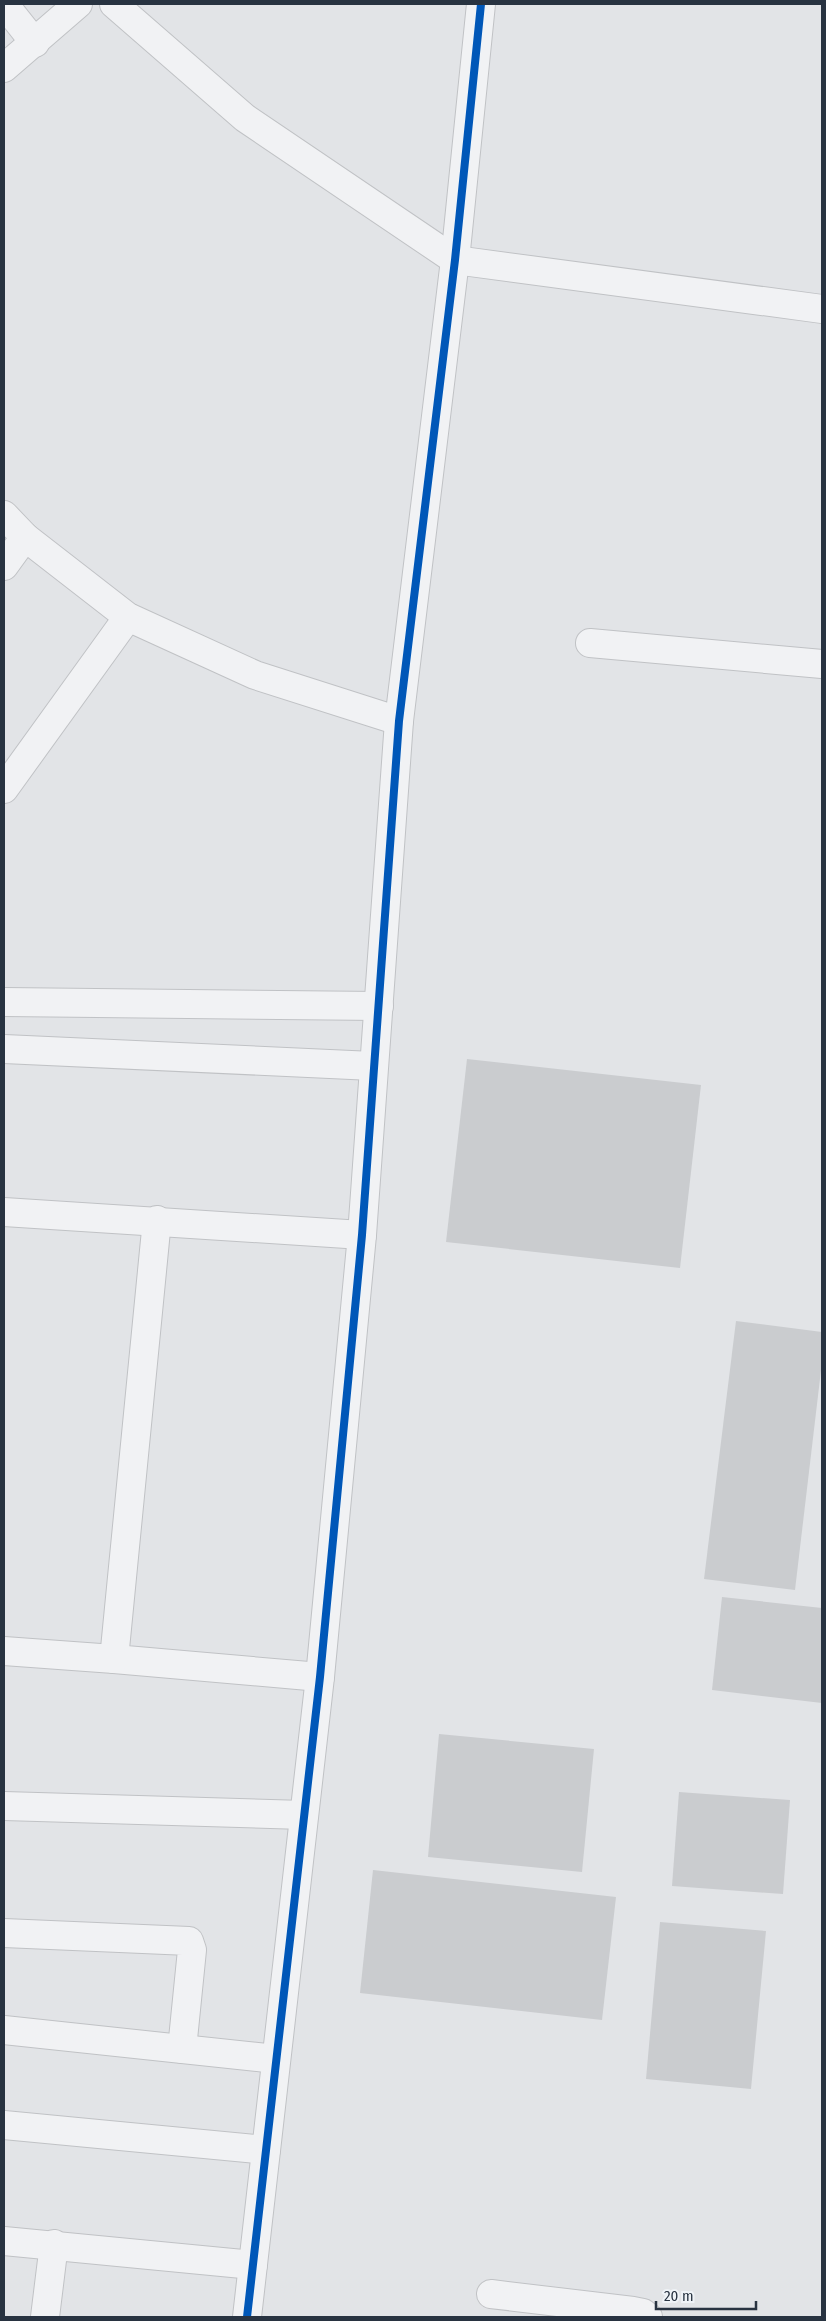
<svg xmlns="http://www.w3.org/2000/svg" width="826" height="2321" font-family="'Fira Sans Condensed',sans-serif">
<rect width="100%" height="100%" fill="#e2e4e7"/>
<g fill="#cacccf">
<polygon points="467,1059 701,1085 680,1268 446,1242"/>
<polygon points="736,1321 822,1332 822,1362 795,1590 704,1579"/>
<polygon points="722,1597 822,1608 822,1703 712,1690"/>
<polygon points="439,1734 594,1749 582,1872 428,1857"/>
<polygon points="679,1792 790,1800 783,1894 672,1886"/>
<polygon points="373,1870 616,1897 602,2020 360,1993"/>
<polygon points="660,1922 766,1931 751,2089 646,2079"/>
</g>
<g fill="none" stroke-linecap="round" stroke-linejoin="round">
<g stroke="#c0c2c5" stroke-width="30">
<g id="minor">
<polyline points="4,4 35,43"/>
<polyline points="114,4 245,118 455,260 822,309"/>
<polyline points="4,68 78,4"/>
<polyline points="4,515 25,537 128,617 255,675 399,721"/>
<polyline points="4,566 25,537"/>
<polyline points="590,643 822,664"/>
<polyline points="4,789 128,617"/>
<polyline points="4,1002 379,1006"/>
<polyline points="4,1049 373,1066"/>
<polyline points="4,1212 362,1235"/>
<polyline points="157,1220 114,1659 320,1677"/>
<polyline points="4,1651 114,1659"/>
<polyline points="4,1806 304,1815"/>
<polyline points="4,1933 189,1941 192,1950 182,2049"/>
<polyline points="4,2030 276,2059"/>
<polyline points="4,2125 266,2150"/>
<polyline points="4,2241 253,2265"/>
<polyline points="491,2294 633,2311 643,2313 648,2317"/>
<polyline points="45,2317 54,2244"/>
<polyline points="247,2317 320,1677 362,1235 399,721 455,260 481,4"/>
</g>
</g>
<use href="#minor" stroke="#f1f2f4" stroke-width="28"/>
<g stroke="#eff3f7" stroke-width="11">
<polyline id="cycleway" points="247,2317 320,1677 362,1235 399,721 455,260 481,4"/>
</g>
<use href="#cycleway" stroke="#0057b8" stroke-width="8"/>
</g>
<rect width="826" height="2321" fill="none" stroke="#283341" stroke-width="10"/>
<path d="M656 2301v8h100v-8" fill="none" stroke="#283341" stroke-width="2.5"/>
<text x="664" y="2301" font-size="15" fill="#283341" stroke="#eff3f7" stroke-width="4" paint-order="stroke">20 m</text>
</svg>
